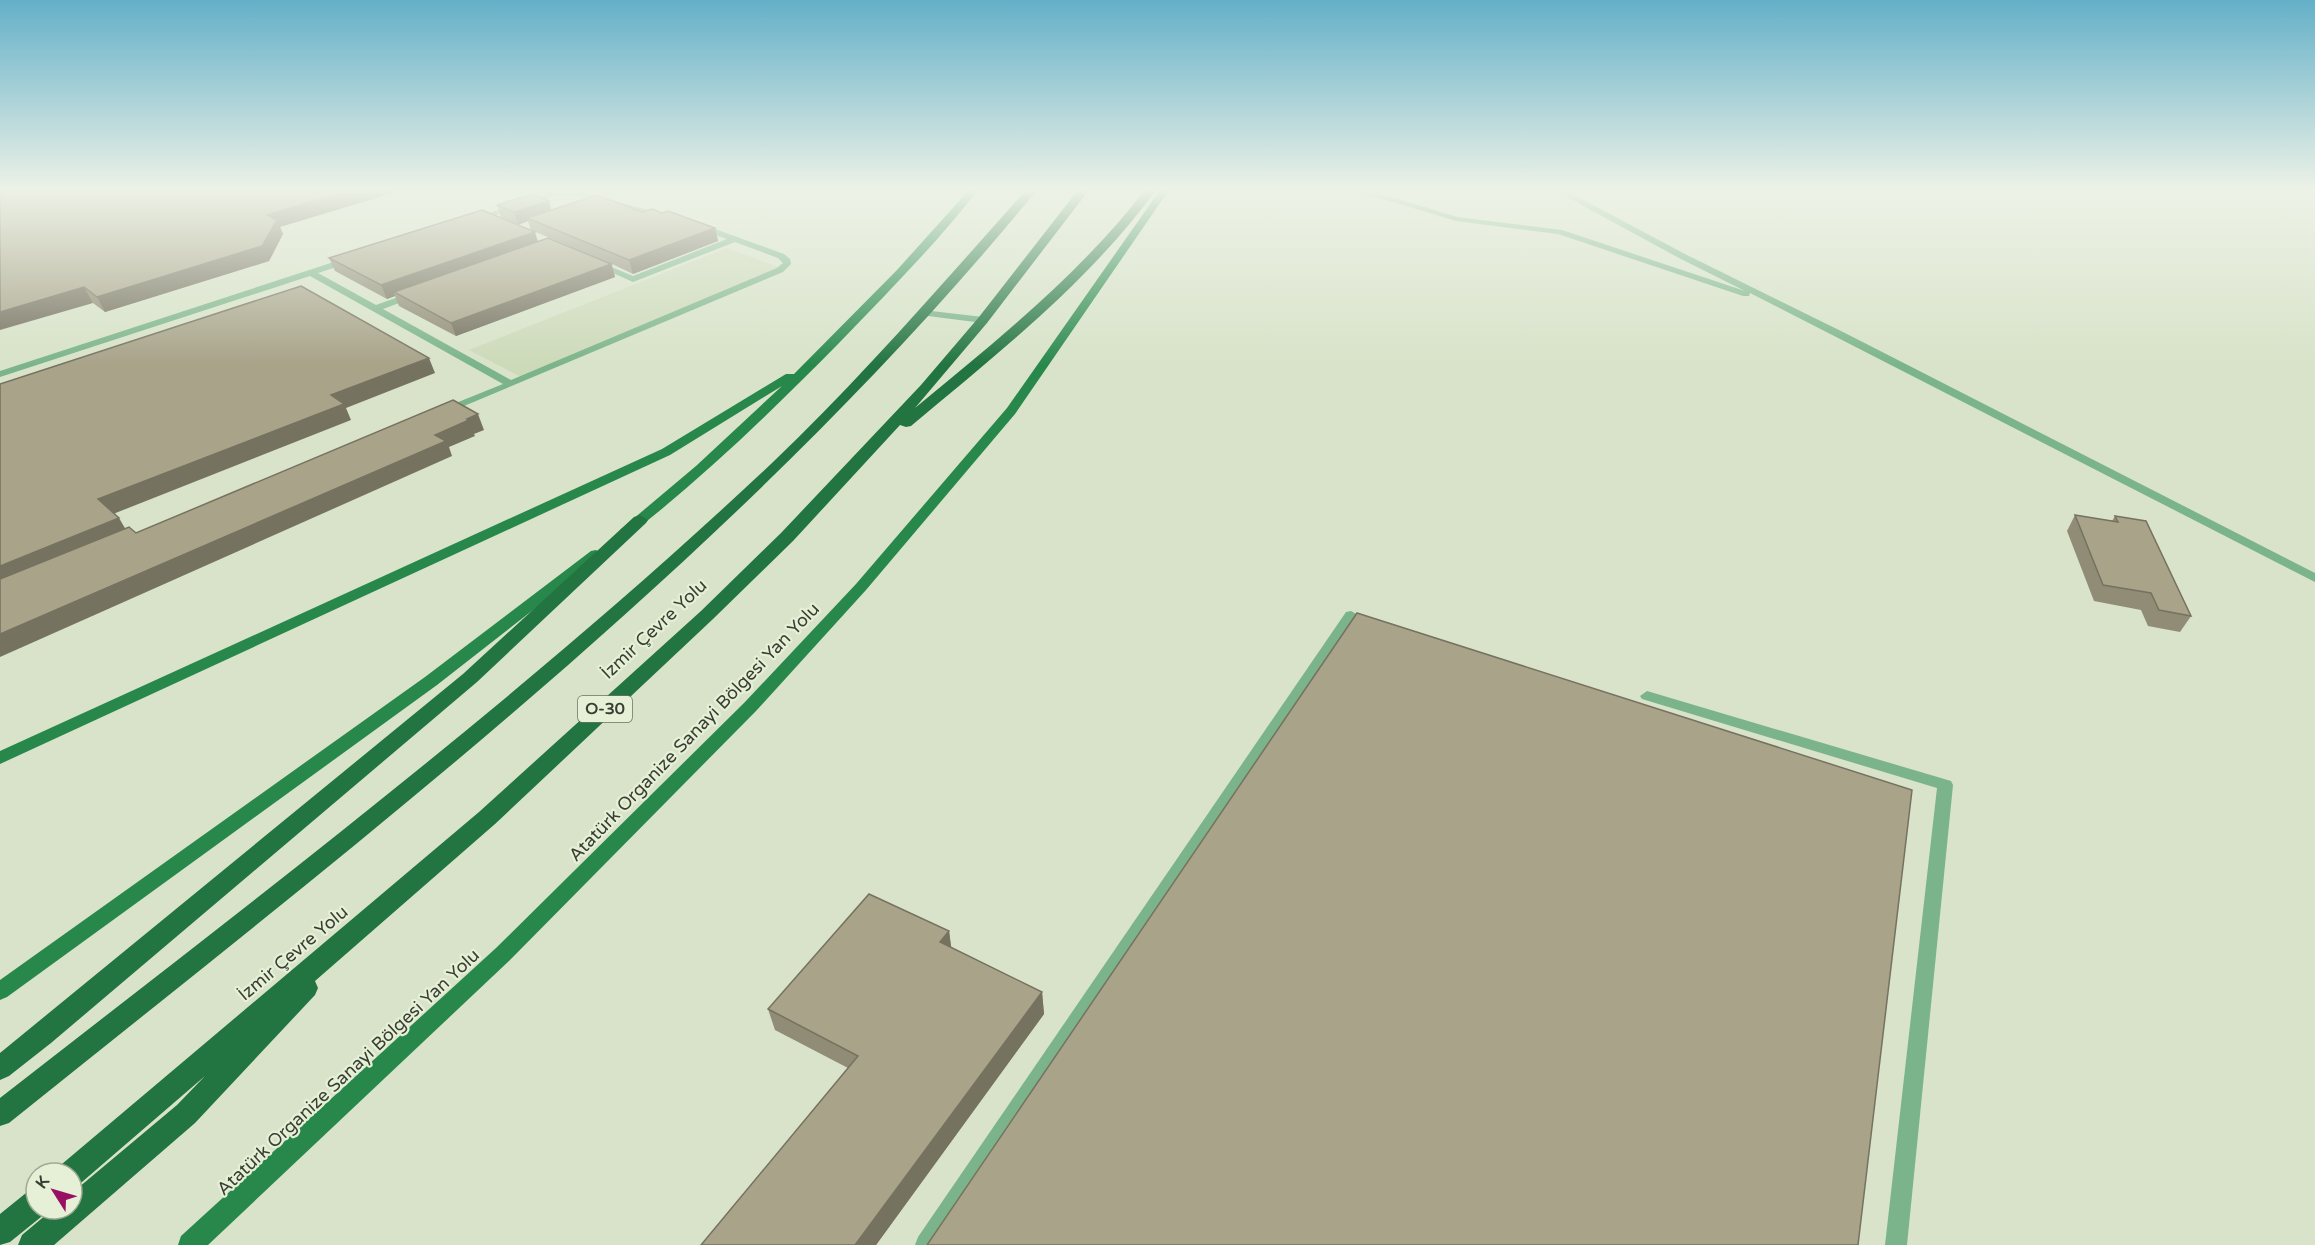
<svg xmlns="http://www.w3.org/2000/svg" width="2315" height="1245" font-family="'Varela Round',sans-serif">
<rect width="100%" height="100%" fill="#d8e3c9"/>
<polygon fill="#cddab9" points="727,248 781,268 523,378 469,350"/>
<g fill="none" stroke-linecap="round" stroke-linejoin="round">
<g fill="#7bb48a" fill-rule="evenodd">
<polygon points="540,190 581,192 670,216 666,218 581,196 555,196 478,221 471,219 547,194"/>
<polygon points="1345,190 1362,190 1395,198 1457,217 1562,230 1745,291 1679,258 1554,190 1565,190 1685,254 1845,333 2315,573 2315,582 1750,293 1749,296 1743,296 1558,234 1456,221 1393,202"/>
<polygon points="698,225 704,225 784,254 790,259 791,264 783,272 445,414 440,411 441,409 503,384 310,276 0,377 0,371 349,257 353,260 352,262 318,273 376,305 412,292 418,292 418,296 383,309 511,380 777,268 783,263 778,258 735,242 633,282 595,265 602,263 633,276 727,239 698,229"/>
<polygon points="923,310 983,317 988,320 983,323 920,315 918,313"/>
<polygon points="1351,611 1358,615 939,1245 915,1245 918,1237 1346,612"/>
<polygon points="1647,691 1951,781 1953,785 1907,1245 1885,1245 1937,788 1642,699 1640,696"/>
</g>
<g fill="#28884c" fill-rule="evenodd">
<path d="M969 190H978C936 244 887 293 840 342 774 409 706 475 632 533L627 534 620 530 696 466 782 386 670 455 0 764V751L662 449 786 374H794L897 270Z"/>
<polygon points="1160,190 1169,190 1015,414 866,590 756,711 510,960 208,1245 178,1245 181,1236 496,948 744,703 856,584 1007,408"/>
<polygon points="596,550 603,554 601,557 437,685 7,997 0,1000 0,980 425,677 591,551"/>
</g>
<g fill="#227440" fill-rule="evenodd">
<path d="M1026 190H1037C742 550 370 833 9 1123L0 1126V1098C263 893 529 692 772 463 862 377 943 283 1026 190Z"/>
<path d="M1078 190H1089L987 323 915 408C997 340 1079 275 1145 190H1156C1088 283 998 353 911 426L906 427 900 425 793 541 713 619 495 824 315 981 318 988 315 995 195 1123 54 1245H18L22 1235 53 1209H72V1193L177 1105 205 1076 82 1182 72 1186V1173H58L62 1164 479 812 701 611 781 533 921 385 979 317Z"/>
<polygon points="640,515 648,520 646,523 477,682 51,1043 9,1076 0,1080 0,1053 463,674 634,517"/>
<polygon points="36,1189 36,1209 48,1209 46,1213 10,1242 0,1245 0,1214 26,1193"/>
</g>
</g>
<g fill="#908c76">
<polygon points="0,190 280,227 283,234 269,261 105,312 93,303"/>
<polygon points="497,205 551,210 662,213 715,228 718,241 633,274 612,264 615,277 456,336 399,306 395,296 387,299 335,271 329,258 538,241 569,246 531,230 528,221 518,225 501,217"/>
<polygon points="2075,515 2112,521 2115,516 2191,616 2180,632 2148,626 2141,610 2094,601 2067,531"/>
<polygon points="949,931 951,947 1042,992 1044,1014 876,1245 701,1245 848,1068 775,1030 768,1009"/>
</g>
<g fill="#767260">
<polygon points="352,190 403,190 280,227 283,234 269,261 105,312 97,297 267,215"/>
<polygon points="549,201 552,213 527,218 528,221 518,225 514,212"/>
<polygon points="715,228 718,241 633,274 629,260"/>
<polygon points="535,232 539,245 394,292 395,296 387,299 381,285"/>
<polygon points="611,264 615,277 456,336 451,323"/>
<polygon points="84,287 93,303 0,330 0,312"/>
<polygon points="429,358 435,373 346,408 351,420 108,516 98,499 331,395"/>
<polygon points="478,414 484,430 474,434 475,436 449,447 452,456 0,657 0,634"/>
<polygon points="119,518 129,535 0,588 0,566"/>
<polygon points="949,931 952,953 940,942"/>
<polygon points="1042,992 1044,1014 876,1245 855,1245"/>
</g>
<g fill="#a8a389" stroke="#767260" stroke-width="1.5">
<polygon points="0,190 352,190 267,215 277,220 262,246 97,297 84,287 0,312"/>
<polygon points="532,194 549,201 514,212 497,205"/>
<polygon points="597,195 642,212 652,209 662,213 668,211 715,228 629,260 527,218"/>
<polygon points="482,210 535,232 381,285 329,258"/>
<polygon points="548,238 611,264 451,323 394,292"/>
<polygon points="301,286 429,358 331,395 344,404 98,499 119,518 0,566 0,384"/>
<polygon points="453,400 478,414 467,419 469,420 435,435 446,441 0,634 0,579 129,527 136,533"/>
<polygon points="2075,515 2118,522 2115,516 2146,521 2191,616 2159,610 2151,593 2103,585"/>
<polygon points="1357,613 1912,790 1858,1245 927,1245"/>
<polygon points="869,894 949,931 940,942 1042,992 855,1245 701,1245 858,1056 768,1009"/>
</g>
<linearGradient id="sky" x2="0" y2="1"><stop stop-color="#64b0c8"/><stop offset="0.52" stop-color="#edf2e7"/><stop offset="1" stop-color="#edf2e7" stop-opacity="0"/></linearGradient>
<rect width="2315" height="365" fill="url(#sky)"/>
<g text-anchor="middle" dominant-baseline="central" stroke-width="4.5" stroke-linejoin="round" paint-order="stroke">
<rect fill="#e5f0d6" stroke="#6d7364" stroke-width="1.5" x="578" y="696" width="54" height="26" rx="4.5"/>
<g font-size="16" font-weight="bold" fill="#393e33">
<text x="605" y="709">O-30</text>
</g>
<g font-size="18" fill="#393e33" stroke="#e5f0d6">
<text transform="translate(654 629) rotate(-43)">İzmir Çevre Yolu</text>
<text transform="translate(694 732) rotate(-46)">Atatürk Organize Sanayi Bölgesi Yan Yolu</text>
<text transform="translate(293 953) rotate(-40)">İzmir Çevre Yolu</text>
<text transform="translate(348 1072) rotate(-43)">Atatürk Organize Sanayi Bölgesi Yan Yolu</text>
</g>
</g>
<g transform="translate(54 1191) rotate(307)"><circle r="28" fill="#e5f0d6" stroke="#a0a995" stroke-width="1.5"/>
<path d="M0-4.5L10 22L0 15L-10 22Z" fill="#990f62"/>
<text y="-9" font-size="16" font-weight="bold" text-anchor="middle" fill="#393e33">K</text>
</g>
</svg>
